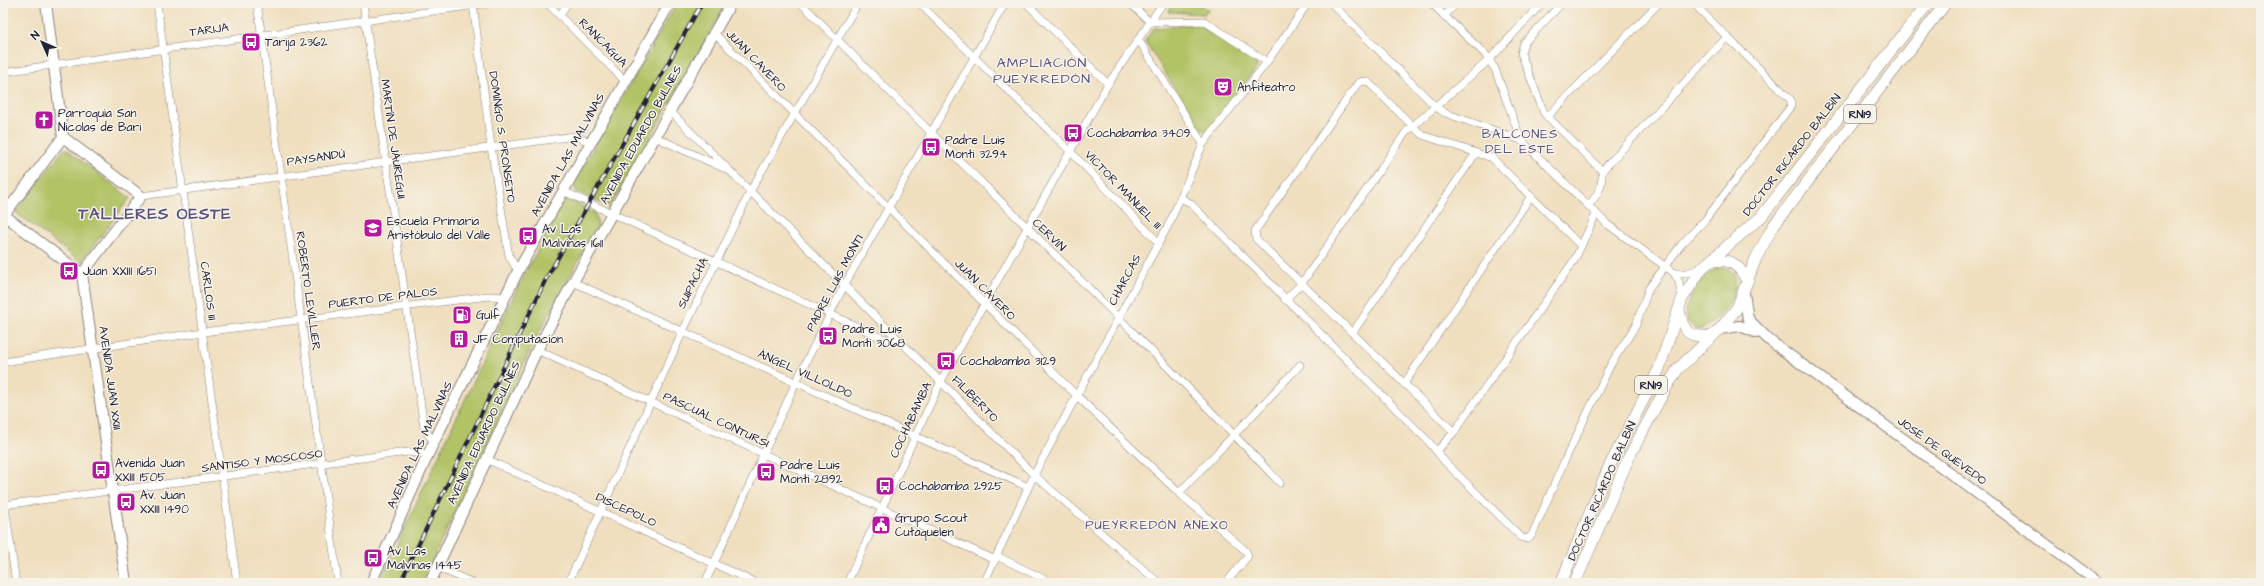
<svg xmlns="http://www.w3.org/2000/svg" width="2264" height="586" font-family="'Architects Daughter',sans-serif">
<rect width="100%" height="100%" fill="#f7f3e8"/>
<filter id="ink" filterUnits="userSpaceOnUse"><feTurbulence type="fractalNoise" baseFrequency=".025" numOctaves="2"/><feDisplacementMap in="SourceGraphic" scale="8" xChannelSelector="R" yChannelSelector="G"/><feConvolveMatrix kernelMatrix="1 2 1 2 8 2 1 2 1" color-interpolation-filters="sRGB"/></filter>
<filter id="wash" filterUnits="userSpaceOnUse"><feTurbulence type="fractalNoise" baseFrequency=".012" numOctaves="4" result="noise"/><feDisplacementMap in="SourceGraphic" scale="16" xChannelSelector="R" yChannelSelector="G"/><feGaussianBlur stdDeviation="0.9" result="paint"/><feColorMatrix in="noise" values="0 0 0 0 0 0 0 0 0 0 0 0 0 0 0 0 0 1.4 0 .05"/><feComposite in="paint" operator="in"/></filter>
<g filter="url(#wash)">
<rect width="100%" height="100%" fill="#f0dfbf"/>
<g fill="#b2c366" stroke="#6a7250">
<polygon points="677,3 727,3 614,200 608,206 576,191 573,184"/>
<polygon points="1174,3 1197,3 1209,10 1205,14 1168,12"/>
<polygon points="1197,24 1256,60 1257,67 1209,131 1200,129 1145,41 1154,28"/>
<polygon points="65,148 130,198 81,262 15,212"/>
<polygon points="568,199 595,213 598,225 535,340 422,583 379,583 516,291 563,202"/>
<path d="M1722 267C1756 274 1719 328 1696 330L1688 322 1685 310C1692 293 1703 271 1722 267Z"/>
</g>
</g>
<g filter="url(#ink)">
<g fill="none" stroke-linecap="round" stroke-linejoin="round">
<g stroke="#89807d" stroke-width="8">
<g id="minor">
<polyline points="157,3 237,583"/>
<polyline points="257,3 338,583"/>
<polyline points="363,3 424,428 430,437 435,440"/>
<polyline points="473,3 491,147 509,256 518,271"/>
<polyline points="547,3 625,81"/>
<path d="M801 3C960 164 1125 319 1280 483"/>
<polyline points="919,3 1070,151 1158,242"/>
<polyline points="1026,3 1108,84"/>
<polyline points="1130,3 1150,22 1204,21 1267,62"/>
<polyline points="1331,3 1436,107 1445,113 1521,140"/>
<polyline points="1431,3 1485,54 1495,69 1521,140 1607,224 1674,273 1679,282 1682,299"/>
<polyline points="1562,3 1524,43 1521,53 1544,113 1602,171"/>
<polyline points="560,16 567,3"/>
<polyline points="1444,16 1457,3"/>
<polyline points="713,32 1076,395 1179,493 1246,551 1248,556 1226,583"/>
<polyline points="1138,39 1203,144"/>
<polyline points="3,72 490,3"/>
<polyline points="669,110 1034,475 1159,583"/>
<polyline points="1547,117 1659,3"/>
<polyline points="655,137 728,170"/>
<polyline points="563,191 884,339 901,340"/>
<polyline points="141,196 575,136 590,142"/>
<polyline points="1181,198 1190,203 1429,442 1445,462 1521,537 1527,539 1532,535 1564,462 1611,364 1636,325 1649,288 1681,245 1705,220 1791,106 1791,100 1693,3"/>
<path d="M1588 206C1598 195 1603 186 1602 171L1727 37"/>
<polyline points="1674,273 1686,273 1701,269"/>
<polyline points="573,282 1028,487"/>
<polyline points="1285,300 1302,283 1406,132 1489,60 1542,3"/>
<polyline points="1353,332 1476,153"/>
<polyline points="537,350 995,560"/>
<polyline points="3,362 203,332 489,296 505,297"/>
<polyline points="1404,384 1531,196"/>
<polyline points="1454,432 1256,239 1255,231 1358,83 1363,81 1368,82 1422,135 1492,158 1581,246"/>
<polyline points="1437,451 1454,432 1575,259 1596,214"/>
<polyline points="486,459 756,583"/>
<polyline points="3,493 16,583"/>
<polyline points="1179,493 1300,365"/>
<polyline points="3,505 408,452 428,454"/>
<polyline points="997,556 1052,583"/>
<polyline points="437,567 473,583"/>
<polyline points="568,583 683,331 751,190 858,3"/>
<polyline points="705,583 796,382 845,284 1005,3"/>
<polyline points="847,583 941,381 1108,84 1163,3"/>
<polyline points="984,583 1034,475 1170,222 1203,144 1267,62 1308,3"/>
</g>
</g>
<g stroke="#89807d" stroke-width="12">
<g id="secondary">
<polyline points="46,3 63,137 4,215 82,274"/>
<polyline points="63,137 141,196 82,274 126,583"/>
<polyline points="1744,293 1748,319 1769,340 2099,583"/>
<polyline points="1720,329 1740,326 1757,333"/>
<polyline points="371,583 431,448 518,271 670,3"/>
<polyline points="430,583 537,350 573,282 731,3"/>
</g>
</g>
<g stroke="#89807d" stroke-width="12">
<g id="primary">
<path d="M1709 262C1728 257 1740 264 1747 282"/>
<path d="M1679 310C1683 333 1689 338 1712 336"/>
<polyline points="1561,583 1608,469 1659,369 1682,299 1702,268 1761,217 1928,3"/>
<polyline points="1575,583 1629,457 1667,386 1678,369 1720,329 1737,308 1756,258 1774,225 1946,3"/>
</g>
</g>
<use href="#minor" stroke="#fff" stroke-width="7"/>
<use href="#secondary" stroke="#fff" stroke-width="10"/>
<use href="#primary" stroke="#fff" stroke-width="11"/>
<g stroke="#22223b" stroke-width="4">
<polyline id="rail" points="400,583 546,279 702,3"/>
</g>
<use href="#rail" stroke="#f7f3e8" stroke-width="2.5" stroke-dasharray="8" stroke-linecap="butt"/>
</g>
</g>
<defs>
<g id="bus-square" transform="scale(1)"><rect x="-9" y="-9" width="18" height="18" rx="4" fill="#b5179e" stroke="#f7f3e8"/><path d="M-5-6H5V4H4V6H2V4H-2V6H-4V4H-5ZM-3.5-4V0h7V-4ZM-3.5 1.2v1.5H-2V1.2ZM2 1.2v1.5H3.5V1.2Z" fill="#fff"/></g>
<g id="theatre-square" transform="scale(1)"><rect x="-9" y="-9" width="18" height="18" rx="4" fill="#b5179e" stroke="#f7f3e8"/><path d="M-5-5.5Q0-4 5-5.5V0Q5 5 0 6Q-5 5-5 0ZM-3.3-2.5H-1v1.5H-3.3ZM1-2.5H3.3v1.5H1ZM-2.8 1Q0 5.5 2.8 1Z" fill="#fff"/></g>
<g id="church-square" transform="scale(1)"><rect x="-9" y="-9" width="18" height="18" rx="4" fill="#b5179e" stroke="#f7f3e8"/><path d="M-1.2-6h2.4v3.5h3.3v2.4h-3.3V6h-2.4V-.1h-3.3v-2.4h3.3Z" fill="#fff"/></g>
<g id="school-square" transform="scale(1)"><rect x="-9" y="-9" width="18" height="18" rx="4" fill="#b5179e" stroke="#f7f3e8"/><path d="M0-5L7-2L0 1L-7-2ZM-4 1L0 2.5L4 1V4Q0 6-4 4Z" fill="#fff"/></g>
<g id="fuel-square" transform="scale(1)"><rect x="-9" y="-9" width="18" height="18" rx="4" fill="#b5179e" stroke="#f7f3e8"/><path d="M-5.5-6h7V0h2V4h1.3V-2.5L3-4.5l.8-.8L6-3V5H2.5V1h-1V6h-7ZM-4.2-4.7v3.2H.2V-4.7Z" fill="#fff"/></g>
<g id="building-square" transform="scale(1)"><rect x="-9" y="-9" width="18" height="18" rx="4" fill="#b5179e" stroke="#f7f3e8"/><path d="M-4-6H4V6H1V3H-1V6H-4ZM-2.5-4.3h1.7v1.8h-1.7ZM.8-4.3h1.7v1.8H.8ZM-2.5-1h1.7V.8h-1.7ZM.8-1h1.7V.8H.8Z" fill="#fff"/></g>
<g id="civic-square" transform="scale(1)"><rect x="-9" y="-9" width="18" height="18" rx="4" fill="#b5179e" stroke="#f7f3e8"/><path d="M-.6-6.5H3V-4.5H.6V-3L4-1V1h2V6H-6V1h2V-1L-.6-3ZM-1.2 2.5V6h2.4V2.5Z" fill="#fff"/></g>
</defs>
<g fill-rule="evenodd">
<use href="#bus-square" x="251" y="42"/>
<use href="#theatre-square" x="1223" y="87"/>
<use href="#church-square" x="44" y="120"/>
<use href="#bus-square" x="1073" y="133"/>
<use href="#bus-square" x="931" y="147"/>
<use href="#school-square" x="373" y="228"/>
<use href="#bus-square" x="528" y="236"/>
<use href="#bus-square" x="69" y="271"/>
<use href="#fuel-square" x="462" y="315"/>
<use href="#bus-square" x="828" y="336"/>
<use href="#building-square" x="459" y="339"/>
<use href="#bus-square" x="946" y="361"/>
<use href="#bus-square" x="101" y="470"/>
<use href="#bus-square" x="766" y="472"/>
<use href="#bus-square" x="885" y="486"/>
<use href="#bus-square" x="126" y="502"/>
<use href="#civic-square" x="881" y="525"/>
<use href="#bus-square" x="373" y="558"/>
</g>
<g text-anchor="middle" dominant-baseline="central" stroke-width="3" stroke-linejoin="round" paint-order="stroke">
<g fill="#f7f3e8" stroke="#62616f" stroke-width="1">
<rect x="1844" y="105" width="32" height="18" rx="3"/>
<rect x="1635" y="376" width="32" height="18" rx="3"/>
</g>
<g font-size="11" font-weight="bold" fill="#22223b">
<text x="1860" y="114">RN19</text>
<text x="1651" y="385">RN19</text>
</g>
<g font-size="12" fill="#22223b" stroke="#f7f3e8">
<text transform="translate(209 30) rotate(-8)">TARIJA</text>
<text transform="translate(603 43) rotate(45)">RANCAGUA</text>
<text transform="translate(756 61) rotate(46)">JUAN CAVERO</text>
<text transform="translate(641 135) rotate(-61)">AVENIDA EDUARDO BULNES</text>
<text transform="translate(502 137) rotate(82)">DOMINGO S. PRONSETO</text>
<text transform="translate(393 139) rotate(82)">MARTÍN DE JÁUREGUI</text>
<text transform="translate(568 155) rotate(-61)">AVENIDA LAS MALVINAS</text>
<text transform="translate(1792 155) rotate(-52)">DOCTOR RICARDO BALBÍN</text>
<text transform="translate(316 158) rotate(-8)">PAYSANDÚ</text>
<text transform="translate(1123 190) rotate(46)">VÍCTOR MANUEL III</text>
<text transform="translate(1049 235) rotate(44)">CERVIN</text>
<text transform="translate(1125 280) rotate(-62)">CHARCAS</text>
<text transform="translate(693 283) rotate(-64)">SUIPACHA</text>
<text transform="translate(835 283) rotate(-62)">PADRE LUIS MONTI</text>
<text transform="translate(985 290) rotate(45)">JUAN CAVERO</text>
<text transform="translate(208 291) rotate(82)">CARLOS III</text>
<text transform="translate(308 291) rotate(82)">ROBERTO LEVILLIER</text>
<text transform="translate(383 298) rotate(-7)">PUERTO DE PALOS</text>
<text transform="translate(805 374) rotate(24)">ÁNGEL VILLOLDO</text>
<text transform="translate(110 378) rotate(82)">AVENIDA JUAN XXIII</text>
<text transform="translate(975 399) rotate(45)">FILIBERTO</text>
<text transform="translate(716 420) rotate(25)">PASCUAL CONTURSI</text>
<text transform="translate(911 420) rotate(-65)">COCHABAMBA</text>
<text transform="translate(484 433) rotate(-65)">AVENIDA EDUARDO BULNES</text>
<text transform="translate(420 445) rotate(-65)">AVENIDA LAS MALVINAS</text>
<text transform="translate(1942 451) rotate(36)">JOSÉ DE QUEVEDO</text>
<text transform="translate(262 461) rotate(-7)">SANTISO Y MOSCOSO</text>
<text transform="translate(1602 491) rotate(-66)">DOCTOR RICARDO BALBÍN</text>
<text transform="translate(626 510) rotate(25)">DISCEPOLO</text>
</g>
<g font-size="12" fill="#22223b" stroke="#f7f3e8" text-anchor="start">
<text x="265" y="42">Tarija 2362</text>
<text x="1237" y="87">Anfiteatro</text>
<text x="58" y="113">Parroquia San<tspan x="58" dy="14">Nicolas de Bari</tspan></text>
<text x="1087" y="133">Cochabamba 3409</text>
<text x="945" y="140">Padre Luis<tspan x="945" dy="14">Monti 3294</tspan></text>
<text x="387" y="221">Escuela Primaria<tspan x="387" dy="14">Aristóbulo del Valle</tspan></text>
<text x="542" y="229">Av Las<tspan x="542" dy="14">Malvinas 1611</tspan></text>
<text x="83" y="271">Juan XXIII 1651</text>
<text x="476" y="315">Gulf</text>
<text x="842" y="329">Padre Luis<tspan x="842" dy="14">Monti 3068</tspan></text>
<text x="473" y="339">JF Computacion</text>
<text x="960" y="361">Cochabamba 3129</text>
<text x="115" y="463">Avenida Juan<tspan x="115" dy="14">XXIII 1505</tspan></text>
<text x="780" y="465">Padre Luis<tspan x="780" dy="14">Monti 2892</tspan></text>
<text x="899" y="486">Cochabamba 2925</text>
<text x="140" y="495">Av. Juan<tspan x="140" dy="14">XXIII 1490</tspan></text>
<text x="895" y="518">Grupo Scout<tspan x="895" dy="14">Cutaquelen</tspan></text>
<text x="387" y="551">Av Las<tspan x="387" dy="14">Malvinas 1445</tspan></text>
</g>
<g font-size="13" letter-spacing="1" fill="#5a537e" stroke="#f7f3e8">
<text x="1520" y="134">BALCONES<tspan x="1520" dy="15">DEL ESTE</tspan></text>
<text x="1157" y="525">PUEYRREDÓN ANEXO</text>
</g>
<g font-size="14" letter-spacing="1" fill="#5a537e" stroke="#f7f3e8">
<text x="1042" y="63">AMPLIACIÓN<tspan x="1042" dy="16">PUEYRREDÓN</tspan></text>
</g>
<g font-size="16" font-weight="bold" letter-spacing="1" fill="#5a537e" stroke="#f7f3e8">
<text x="155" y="214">TALLERES OESTE</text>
</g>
</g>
<rect width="2264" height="586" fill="none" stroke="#f7f3e8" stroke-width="16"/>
<g transform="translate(42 42) rotate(315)" stroke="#f7f3e8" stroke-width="3" paint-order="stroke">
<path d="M0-3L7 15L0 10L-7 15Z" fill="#22223b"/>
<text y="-6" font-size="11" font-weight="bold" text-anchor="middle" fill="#22223b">N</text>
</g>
</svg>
